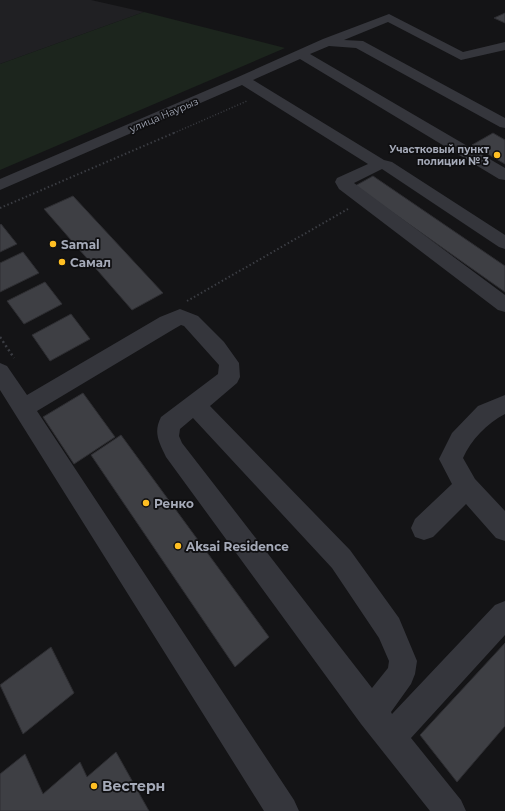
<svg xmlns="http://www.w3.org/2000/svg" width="505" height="811" font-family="Montserrat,sans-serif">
<rect width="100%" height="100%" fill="#141416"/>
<polygon fill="#202023" points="0,0 91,0 144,12 0,64"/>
<polygon fill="#1c251d" points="144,12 285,48 0,170 0,64"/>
<g fill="#3e3f44" stroke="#2e2e32">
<polygon points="505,13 505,23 494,18"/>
<polygon points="493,133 505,140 505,164 472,145"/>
<polygon points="373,176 505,266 505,292 355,186"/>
<polygon points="73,196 163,293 132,310 44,209"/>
<polygon points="1,224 17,244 0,252 0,225"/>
<polygon points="23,252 39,273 0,292 0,263"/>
<polygon points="45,282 62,304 24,324 7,301"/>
<polygon points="71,314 90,339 50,361 32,335"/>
<polygon points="83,393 115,437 74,464 43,417"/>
<polygon points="121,435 269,637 235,667 91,455"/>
<polygon points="505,643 505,726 457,782 420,735"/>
<polygon points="51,647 74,693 23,734 0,685"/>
<polygon points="116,752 149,811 0,811 0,774 25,754 43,794 80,762 87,777"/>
</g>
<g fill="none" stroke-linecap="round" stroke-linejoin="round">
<polyline stroke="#3b3d43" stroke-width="1.5" stroke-dasharray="1 2" stroke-linecap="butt" points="174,133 247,101"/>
<g stroke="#3b3d43" stroke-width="2" stroke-dasharray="1.5 2.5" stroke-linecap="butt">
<polyline points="0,208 176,132"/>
<polyline points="187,301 348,209"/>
</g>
<polyline stroke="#3b3d43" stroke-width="2.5" stroke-dasharray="2 3" stroke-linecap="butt" points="0,337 14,358"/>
<g fill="#35363c" fill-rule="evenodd">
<polygon points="389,14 463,52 505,42 505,50 461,60 388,22 344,40 363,41 505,118 505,128 500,127 356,48 329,46 310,54 505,168 505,180 499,179 300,59 253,80 384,160 392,162 505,235 505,249 499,247 382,169 354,183 505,295 505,312 498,310 339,189 335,182 337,178 368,164 242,85 0,190 0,179 238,77 323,39"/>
<path d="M180 309 198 316 224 342 239 363 240 377 237 383 210 406 350 550 399 618 417 661 415 674 411 684 391 712 392 714 495 605 505 601V635L411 738 461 800 466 811H430L361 724 166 457C159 442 153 433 161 417L218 374 219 365 184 326 181 325 174 329 37 411 294 800 299 811H264L0 390V363L7 366 27 395 160 317ZM193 418 332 568 379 638 389 661 388 668 372 688 182 443 179 436 180 429Z"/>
<path d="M505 395V414C487 423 471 440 463 458L475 479 505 511V541L496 538 466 504 433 537 424 540 415 537 411 528 415 519 452 484 439 459 452 433 478 406Z"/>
</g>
</g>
<g fill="#ffbf23" stroke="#0f0f11" stroke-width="1.5">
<circle cx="497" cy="155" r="4"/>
<circle cx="53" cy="244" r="4"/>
<circle cx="62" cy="262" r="4"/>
<circle cx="146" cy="503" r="4"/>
<circle cx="178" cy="546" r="4"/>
<circle cx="94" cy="786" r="4"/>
</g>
<g text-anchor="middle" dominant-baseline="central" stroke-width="3.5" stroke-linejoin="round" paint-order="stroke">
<g font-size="10" fill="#a5aab8" stroke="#0f0f11">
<text transform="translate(164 115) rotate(-23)">улица Наурыз</text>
</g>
<g font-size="10" font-weight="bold" fill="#a5aab8" stroke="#0f0f11" text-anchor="end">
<text x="489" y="149">Участковый пункт<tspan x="489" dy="12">полиции № 3</tspan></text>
</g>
<g font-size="12" font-weight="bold" fill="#a5aab8" stroke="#0f0f11" text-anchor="start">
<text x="61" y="244">Samal</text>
<text x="70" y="262">Самал</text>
<text x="154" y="503">Ренко</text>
<text x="186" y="546">Aksai Residence</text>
</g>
<g font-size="14" font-weight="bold" fill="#a5aab8" stroke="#0f0f11" text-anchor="start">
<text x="102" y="786">Вестерн</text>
</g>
</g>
</svg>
